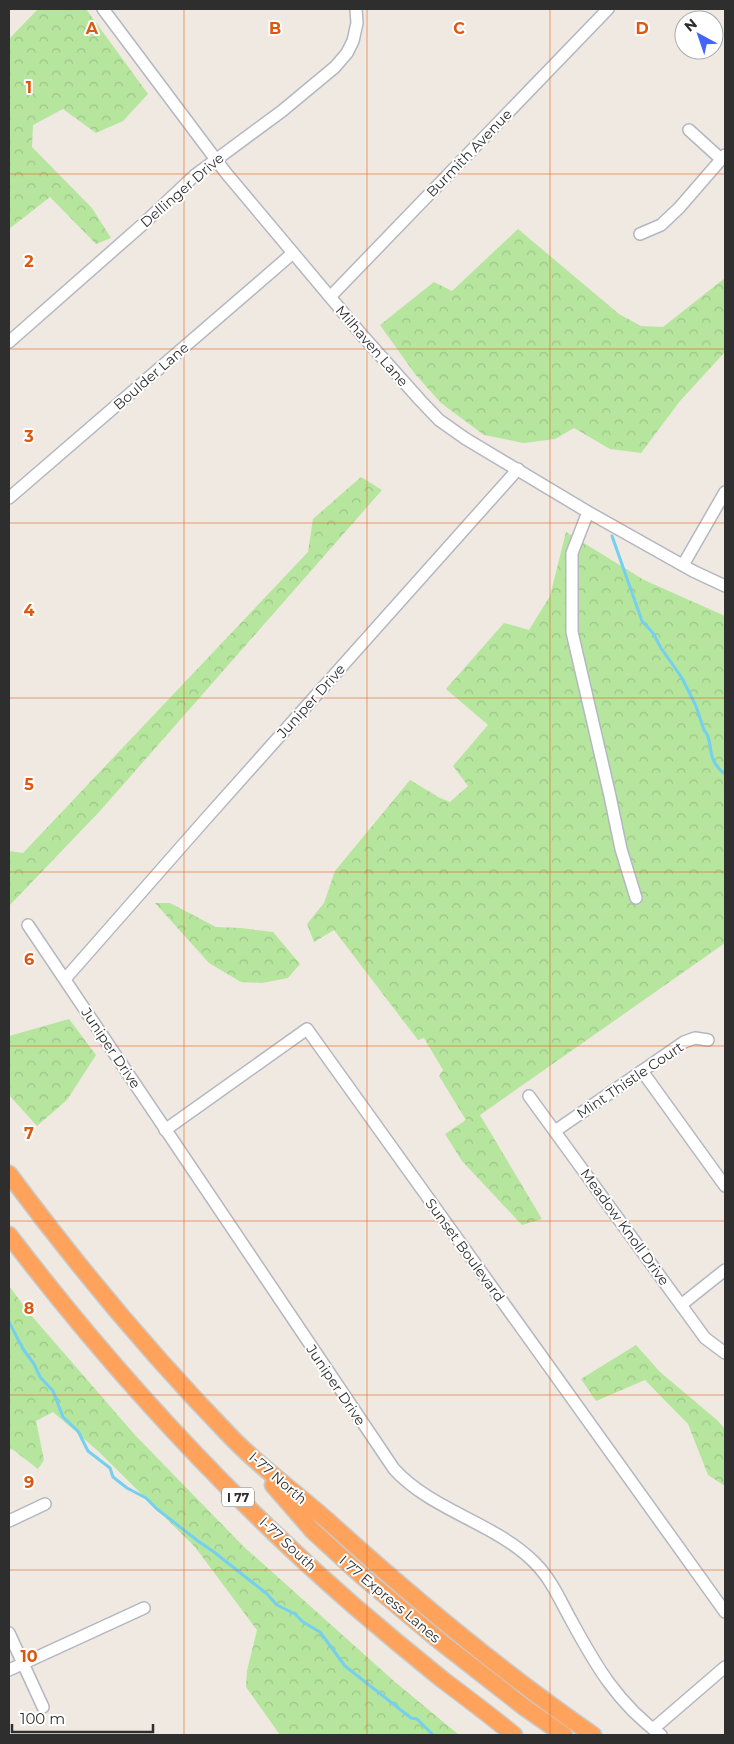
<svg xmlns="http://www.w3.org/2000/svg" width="734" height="1744" font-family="Montserrat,sans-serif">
<defs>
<pattern id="forest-crowns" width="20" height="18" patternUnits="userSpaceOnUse" patternTransform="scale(1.25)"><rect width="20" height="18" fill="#b6e59e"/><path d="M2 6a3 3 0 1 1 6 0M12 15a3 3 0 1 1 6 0" fill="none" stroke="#9dc588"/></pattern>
</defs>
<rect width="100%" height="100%" fill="#efe9e1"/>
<g fill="url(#forest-crowns)">
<polygon points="38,9 86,9 148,94 123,121 96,133 63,109 33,125 32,147 92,208 111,238 96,244 50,197 9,229 9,39"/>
<polygon points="518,229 619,314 641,326 663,327 725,278 725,352 680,401 641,453 610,449 574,428 555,439 524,443 484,435 441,403 415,374 380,325 434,282 452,291"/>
<polygon points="361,477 382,490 100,811 9,906 9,851 23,853 308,552 313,519"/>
<polygon points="566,532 644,580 725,616 725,943 480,1115 542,1219 522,1225 462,1161 445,1134 466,1120 439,1076 443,1070 424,1038 418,1040 334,930 314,942 307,924 324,903 335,871 410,780 440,798 450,802 468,786 453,766 488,725 446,689 504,623 529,630 550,596"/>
<polygon points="155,903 170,903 216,927 241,928 273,932 300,964 288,978 262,983 241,982 209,963"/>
<polygon points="69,1019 96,1055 67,1100 37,1126 9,1095 9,1036"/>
<polygon points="9,1286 30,1314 135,1435 243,1546 395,1682 459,1735 280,1735 246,1687 247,1671 257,1630 195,1547 98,1451 53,1412 36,1421 44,1460 38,1469 12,1449 9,1450"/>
<polygon points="636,1345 660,1372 717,1420 725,1429 725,1486 708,1475 688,1424 645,1380 596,1401 581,1379"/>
</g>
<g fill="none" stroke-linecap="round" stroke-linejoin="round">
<g stroke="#75cff0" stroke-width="3">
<path d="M612 536 642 621 653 633 661 648 682 678 696 706 704 730C715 742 704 758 725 774"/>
<polyline points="9,1322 23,1349 34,1364 40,1377 53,1391 63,1417 78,1431 88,1451 110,1468 113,1477 127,1488 146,1498 157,1509 198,1541 214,1552 267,1594 277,1605 295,1614 303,1622 320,1632 345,1666 411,1718 417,1719 433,1735"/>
</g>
<g stroke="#b4b7c1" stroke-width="14">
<g id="minor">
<polyline points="103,9 226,173 362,335 420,400 439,420 466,439 588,512 693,571 725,586"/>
<polyline points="689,130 721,159"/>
<polyline points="640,234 661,225 679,208 725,155"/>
<polyline points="330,297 608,9"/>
<polyline points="9,342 142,225 194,176 282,111 335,67 347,53 353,41 357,23 356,9"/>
<polyline points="9,498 293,253"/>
<polyline points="588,512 572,553 572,632 610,796 621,849 636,898"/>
<polyline points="683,565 725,492"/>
<path d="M28 925 394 1469C432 1511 496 1523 535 1563 551 1579 560 1600 571 1620 596 1666 618 1704 661 1735"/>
<polyline points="65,979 203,822 518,469"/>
<polyline points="642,1071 725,1186"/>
<polyline points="529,1096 705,1338 725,1353"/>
<polyline points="165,1130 307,1029 725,1612"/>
<polyline points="555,1131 684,1042 695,1038 708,1040"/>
<polyline points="681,1305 725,1270"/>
<polyline points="9,1521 45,1504"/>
<polyline points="9,1633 43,1707"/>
<polyline points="9,1670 144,1608"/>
<polyline points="653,1729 725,1667"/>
</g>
</g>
<g stroke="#c9c9c9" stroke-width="19">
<g id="highway">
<path d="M9 1174C78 1267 152 1356 233 1439 262 1469 298 1494 329 1522 413 1598 500 1671 593 1735"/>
<path d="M9 1235C111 1369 226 1494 353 1605 382 1630 412 1655 443 1680 467 1698 491 1716 514 1735"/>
<polyline points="273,1485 313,1531 362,1576 441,1642 524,1707 564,1735"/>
</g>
</g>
<use href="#minor" stroke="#fff" stroke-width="11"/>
<use href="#highway" stroke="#ffa35c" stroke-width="16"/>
</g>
<path fill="none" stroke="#df570e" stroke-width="1" stroke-opacity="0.55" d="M184 9V1735M367 9V1735M550 9V1735M9 174H725M9 349H725M9 523H725M9 698H725M9 872H725M9 1046H725M9 1221H725M9 1395H725M9 1570H725"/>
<g text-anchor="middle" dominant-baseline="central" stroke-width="4" stroke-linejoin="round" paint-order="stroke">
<rect fill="#fff" stroke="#6d6d6d" stroke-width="1" x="222" y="1487.5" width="32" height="19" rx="4"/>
<g font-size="12" font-weight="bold" fill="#2e2e2e">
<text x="238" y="1497">I 77</text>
</g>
<g font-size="14" fill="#2e2e2e" stroke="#fff">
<text transform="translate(469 153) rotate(-46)">Burmith Avenue</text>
<text transform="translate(182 190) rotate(-41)">Dellinger Drive</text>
<text transform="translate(372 346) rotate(49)">Milhaven Lane</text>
<text transform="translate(151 376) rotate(-41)">Boulder Lane</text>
<text transform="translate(311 701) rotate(-48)">Juniper Drive</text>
<text transform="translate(111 1048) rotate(56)">Juniper Drive</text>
<text transform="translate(630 1080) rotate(-34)">Mint Thistle Court</text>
<text transform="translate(625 1227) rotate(54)">Meadow Knoll Drive</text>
<text transform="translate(465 1250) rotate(54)">Sunset Boulevard</text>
<text transform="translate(336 1385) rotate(56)">Juniper Drive</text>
<text transform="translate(278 1478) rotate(41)">I-77 North</text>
<text transform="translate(288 1544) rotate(43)">I-77 South</text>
<text transform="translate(390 1599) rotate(40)">I 77 Express Lanes</text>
</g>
</g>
<g font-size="16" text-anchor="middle" font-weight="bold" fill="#df570e" stroke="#fff" stroke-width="4" stroke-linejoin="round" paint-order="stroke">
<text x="92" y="34">A</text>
<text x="275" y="34">B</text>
<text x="459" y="34">C</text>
<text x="642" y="34">D</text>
<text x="29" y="93">1</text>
<text x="29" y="267">2</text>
<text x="29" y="442">3</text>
<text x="29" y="616">4</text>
<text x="29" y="790">5</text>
<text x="29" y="965">6</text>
<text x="29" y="1139">7</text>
<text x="29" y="1314">8</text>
<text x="29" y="1488">9</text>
<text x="29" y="1662">10</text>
</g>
<rect width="734" height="1744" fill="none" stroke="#2e2e2e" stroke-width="20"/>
<g transform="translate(699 35) rotate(320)"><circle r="24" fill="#ffffff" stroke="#ababab"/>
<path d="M0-4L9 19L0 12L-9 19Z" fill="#4264fb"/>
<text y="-8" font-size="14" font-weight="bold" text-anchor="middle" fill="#2e2e2e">N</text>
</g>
<path d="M12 1724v8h141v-8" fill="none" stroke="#2e2e2e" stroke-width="2.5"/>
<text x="20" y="1724" font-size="15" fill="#2e2e2e" stroke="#ffffff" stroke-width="4" paint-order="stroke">100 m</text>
</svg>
